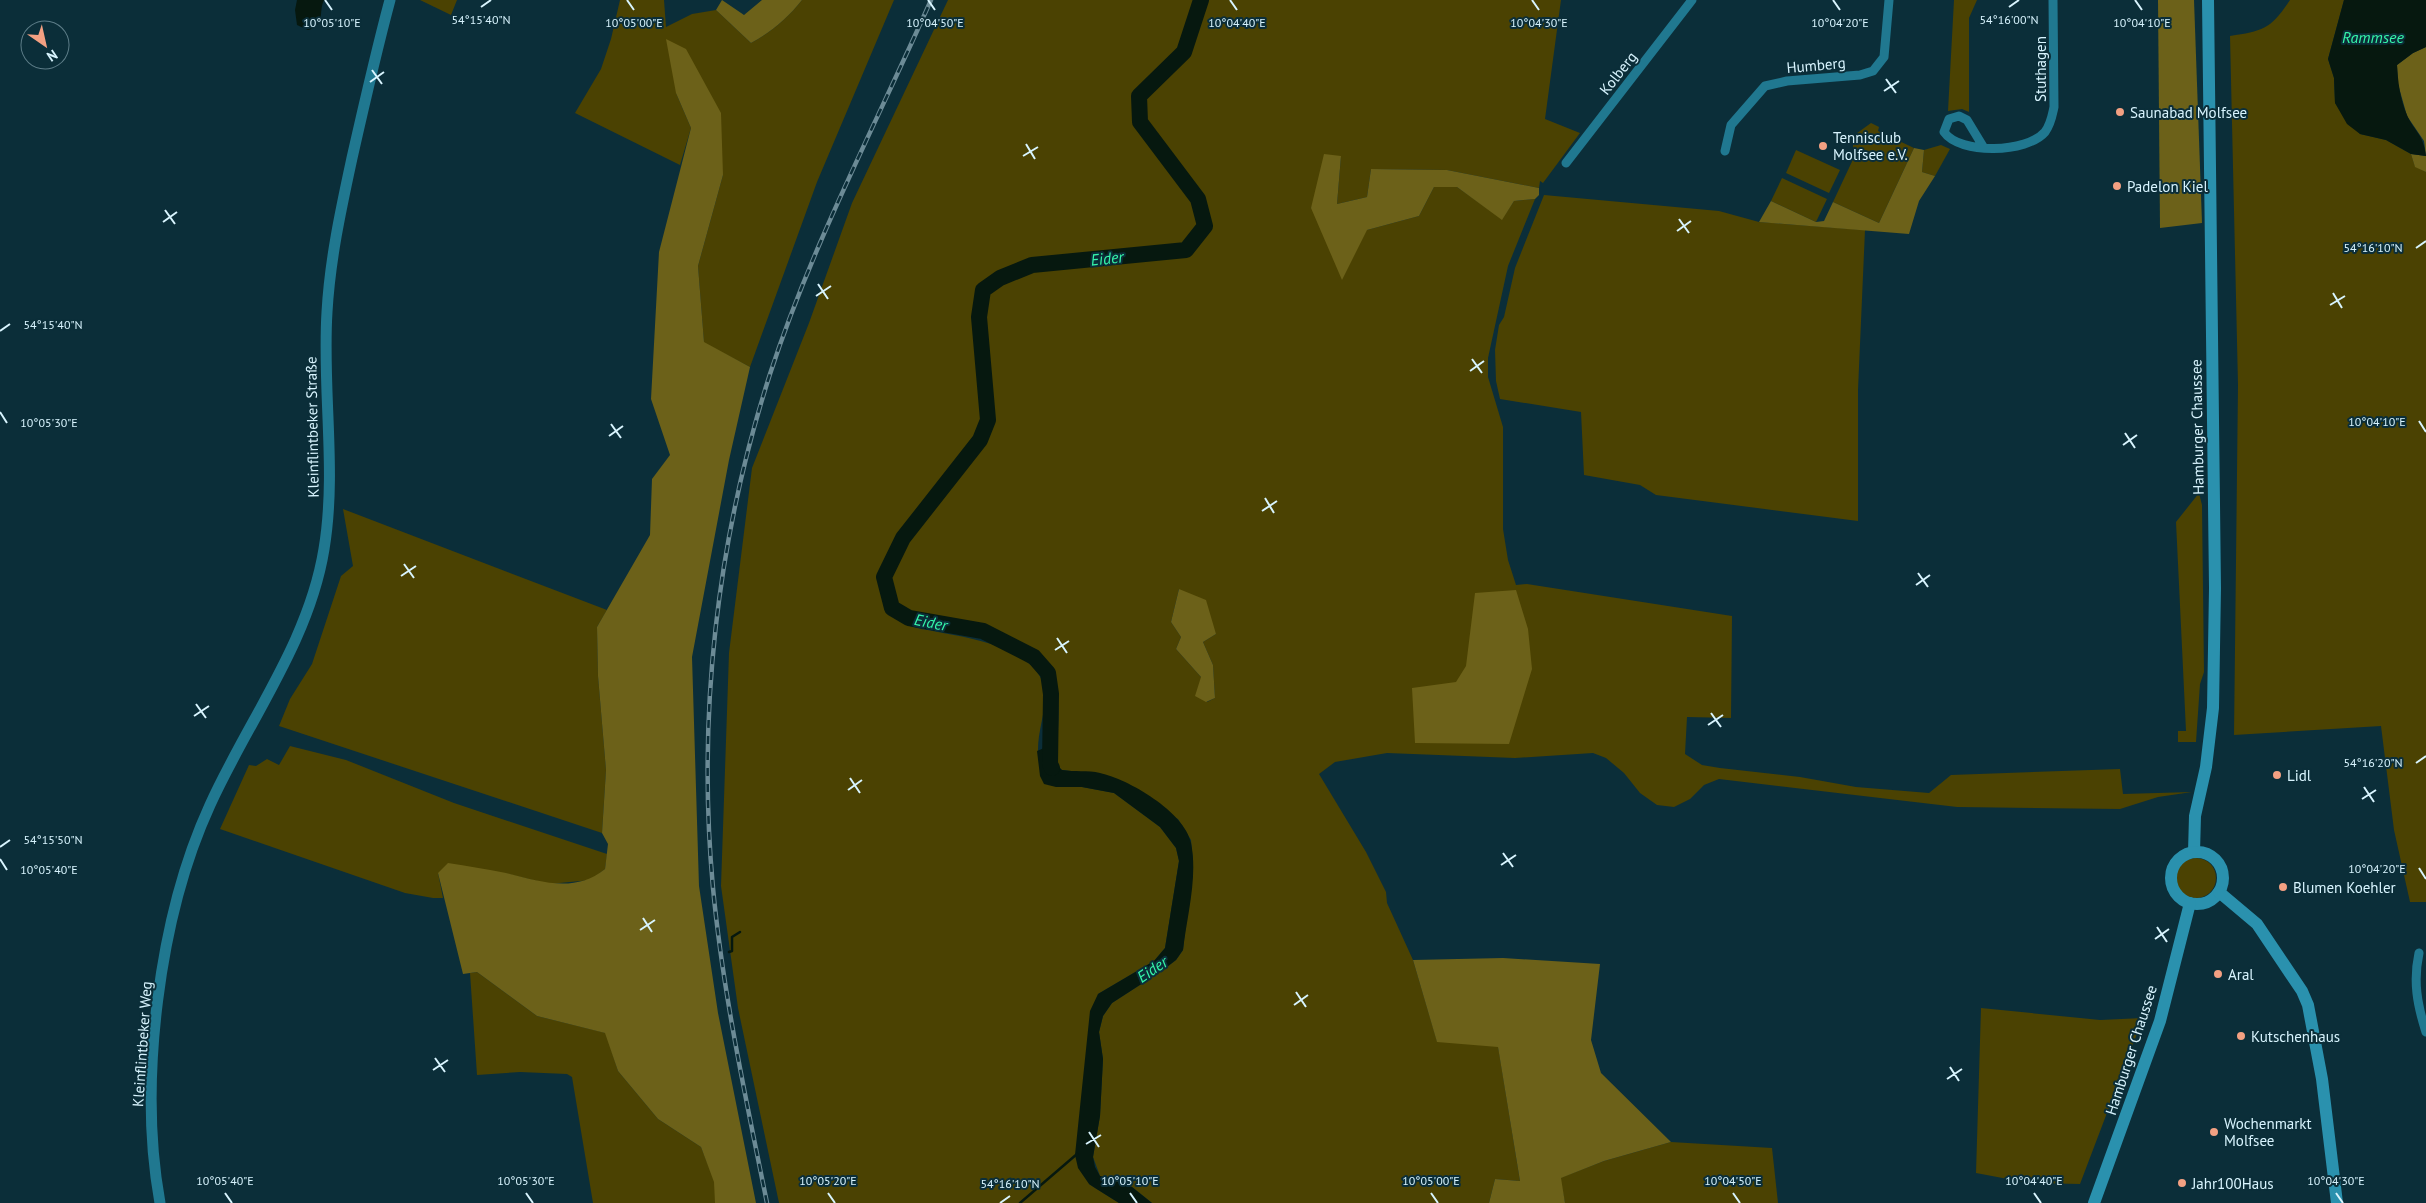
<svg xmlns="http://www.w3.org/2000/svg" width="2426" height="1203" font-family="'PT Sans',sans-serif">
<rect width="100%" height="100%" fill="#0b2e39"/>
<g fill="#4b4202" fill-rule="evenodd">
<polygon points="420,0 457,0 451,15"/>
<path d="M620 0H664L666 27 692 14 716 10 751 43C771 32 788 18 802 0H894L817 182 750 367 704 343 698 266 723 175 676 93 691 128 680 165 575 113 601 69 611 39Z"/>
<path d="M948 0H1561L1545 119 1580 133 1543 183 1540 181 1539 188 1447 170 1371 169 1367 197 1337 204 1341 156 1311 208 1367 230 1419 216 1434 187H1457L1502 219 1514 201 1535 199 1508 266 1488 358V377L1503 427V529L1508 560 1516 585 1527 584 1732 616 1731 718 1687 717 1685 754 1702 765 1720 768 1800 777 1856 787 1929 793 1951 775 2120 769 2123 794 2192 792 2158 797 2120 809 1957 807 1719 779 1704 785 1690 799 1674 807 1657 805 1640 793 1624 773 1606 758 1593 753 1515 758 1387 753 1335 762 1319 774 1366 852 1386 892 1387 903 1413 960 1437 1041 1498 1046 1520 1181 1495 1179 1489 1203H1152L1132 1187 1100 1176 1093 1157 1100 1116 1103 1059 1099 1032 1103 1016 1112 1003 1163 970 1176 960 1183 950 1193 862 1191 840 1178 819 1071 771 1062 770 1057 765C1056 738 1064 694 1051 670 1041 652 1000 634 980 628 959 621 935 620 913 614 902 612 897 604 885 603 888 611 895 619 903 623 914 629 930 630 943 633 971 638 1003 644 1026 661 1060 687 1038 716 1038 750 1038 758 1052 779 1056 787H1082L1114 793 1160 827 1176 848 1179 861 1165 948 1154 961 1098 994 1089 1184 1119 1203H779L738 1008 721 886 729 653 752 468 809 323 852 203ZM1179 589 1216 634 1203 642 1213 665 1215 698 1207 702 1201 677 1176 649 1181 637 1171 622Z"/>
<polygon points="1954,0 1977,0 1969,18 1969,112 1962,109 1948,111"/>
<path d="M2290 0H2344L2328 59 2334 78 2335 103 2360 134 2386 140 2411 154 2415 166 2426 172V902H2410L2394 830 2381 726 2234 735 2238 385 2230 36C2263 31 2271 29 2290 0Z"/>
<polygon points="1871,123 1879,127 1878,131 1914,148 1879,223 1833,202 1856,153 1853,152 1853,136"/>
<polygon points="1941,145 1950,149 1935,176 1922,172 1924,150"/>
<polygon points="1796,150 1840,170 1829,193 1786,173"/>
<polygon points="1782,178 1827,199 1816,222 1771,201"/>
<polygon points="1544,195 1719,211 1759,222 1865,230 1858,390 1858,521 1656,495 1640,485 1584,475 1581,412 1500,399 1496,381 1495,350 1499,325 1504,317 1515,268"/>
<polygon points="2199,493 2202,505 2204,672 2200,684 2196,742 2178,742 2178,731 2186,731 2176,522"/>
<polygon points="343,509 607,610 597,627 598,676 606,770 602,833 279,726 290,699 312,664 341,576 353,566"/>
<polygon points="290,746 346,760 454,803 607,854 605,869 591,880 549,884 504,873 438,873 443,898 433,898 405,893 220,829 249,765 256,766 267,759 279,765"/>
<circle cx="2196" cy="878" r="20"/>
<polygon points="477,972 537,1016 606,1033 618,1071 658,1119 701,1147 715,1182 715,1203 593,1203 572,1077 567,1074 520,1072 477,1075 470,973"/>
<polygon points="1981,1008 2100,1020 2143,1018 2080,1184 2029,1183 1976,1173"/>
<polygon points="1671,1142 1772,1148 1778,1203 1565,1203 1560,1178 1604,1161"/>
</g>
<g fill="#6c6119">
<path d="M722 0 744 15 762 0H802C788 18 771 32 751 43L716 10Z"/>
<polygon points="2158,0 2194,0 2202,223 2160,228"/>
<path d="M666 39 686 49 721 113 723 175 698 266 704 342 750 367 729 460 692 657 699 886 718 1013 756 1203H715L714 1182 701 1147 658 1119 618 1071 605 1033 537 1016 477 972 463 974 438 873 448 863C467 866 487 869 506 873 540 881 574 894 605 869L608 844 602 833 606 770 598 676 597 627 650 535 652 479 670 455 651 399 659 252 691 128 676 93Z"/>
<polygon points="2426,47 2426,172 2415,167 2411,154 2426,156 2424,141 2407,116 2398,84 2397,65 2413,53"/>
<polygon points="1914,148 1924,150 1922,172 1935,176 1919,201 1909,234 1759,222 1771,201 1816,222 1824,221 1833,202 1879,223"/>
<polygon points="1324,154 1341,156 1337,204 1367,197 1371,169 1447,170 1539,188 1539,195 1535,199 1514,201 1502,220 1457,187 1434,187 1419,216 1367,230 1342,280 1311,208"/>
<polygon points="1179,589 1206,600 1216,634 1203,642 1213,665 1215,698 1206,702 1195,696 1201,677 1176,649 1181,637 1171,622"/>
<polygon points="1516,590 1528,629 1532,669 1509,744 1415,743 1412,688 1456,682 1466,666 1475,593"/>
<polygon points="1503,958 1600,964 1591,1040 1601,1073 1671,1142 1604,1161 1561,1178 1565,1203 1489,1203 1495,1179 1520,1181 1498,1047 1437,1042 1413,960"/>
</g>
<g fill="#06180f">
<path d="M297 0H324C318 12 326 26 308 30L297 25 295 10Z"/>
<path d="M2344 0H2426V47L2413 53 2397 65C2398 82 2400 99 2407 115 2415 133 2423 133 2426 156L2411 154 2386 140 2360 134 2347 124 2335 103 2334 78 2328 59Z"/>
<path d="M1056 743 1057 765 1062 770C1074 772 1088 770 1100 773 1128 779 1185 812 1191 843 1198 877 1187 916 1183 950L1176 960 1163 970 1112 1003 1103 1016 1099 1032 1103 1059 1100 1116 1093 1157 1095 1167 1100 1176 1132 1187 1152 1203H1119L1095 1188 1089 1184 1078 1168 1075 1155 1090 1011 1098 994 1154 961 1165 948 1179 861 1176 848 1160 827 1114 793 1082 787H1056L1044 784 1040 776 1037 751Z"/>
</g>
<g fill="none" stroke-linecap="round" stroke-linejoin="round">
<g stroke="#06180f" stroke-width="2.5">
<polyline points="729,952 732,951 732,937 740,932"/>
<polyline points="1020,1203 1077,1154"/>
</g>
<polyline stroke="#06180f" stroke-width="16" points="1052,768 1050,764 1051,694 1048,673 1034,657 983,631 909,618 892,608 884,577 903,538 980,440 988,420 979,317 983,290 1000,278 1032,265 1186,250 1205,226 1198,199 1140,122 1139,96 1184,52 1201,0"/>
<g stroke="#207890" stroke-width="9">
<path d="M1984 148 1967 120 1959 116 1949 119 1944 132C1960 155 2027 153 2045 132 2051 124 2052 116 2054 107L2053 0"/>
<polyline points="1725,151 1731,125 1765,86 1787,81 1860,75 1873,71 1884,57 1889,0"/>
<polyline points="1566,163 1692,0"/>
<path d="M2419 953C2413 981 2417 1004 2426 1032"/>
</g>
<path stroke="#207890" stroke-width="11" d="M160 1203C138 1082 159 916 210 805 248 721 309 642 324 549 337 471 322 390 327 312 330 259 341 209 352 158 364 105 376 52 390 0"/>
<g stroke="#2a91ae" stroke-width="12">
<polyline points="2194,852 2195,816 2206,767 2213,708 2215,588 2208,0"/>
<circle cx="2197" cy="878" r="26"/>
<polyline points="2219,892 2257,924 2302,991 2308,1005 2322,1079 2337,1203"/>
<polyline points="2094,1203 2160,1021 2190,903"/>
</g>
<g stroke="#6c8b96" stroke-width="4.5">
<path id="rail" d="M767 1203C746 1099 723 994 713 888 697 715 717 539 770 374 812 245 876 124 931 0"/>
</g>
<use href="#rail" stroke="#0b2e39" stroke-width="2.5" stroke-dasharray="8" stroke-linecap="butt"/>
</g>
<path fill="none" stroke="#d8f4fe" stroke-width="2" d="M325 0 332 10M627 0 634 10M928 0 935 10M1230 0 1237 10M1532 0 1539 10M1833 0 1840 10M2135 0 2142 10M481 7 491 0M2009 7 2019 0M372 70 382 84M1886 79 1896 93M370 82 384 72M1884 91 1899 81M1026 144 1035 159M1023 156 1038 147M165 210 175 224M1679 219 1689 233M163 222 177 212M1677 231 1691 221M2416 248 2426 241M818 284 828 299M2333 293 2342 308M816 296 831 286M2330 305 2345 296M0 331 10 324M1472 359 1482 373M1470 371 1484 361M0 412 7 423M2419 421 2426 432M611 424 621 438M2125 433 2135 448M609 436 623 426M2123 445 2137 435M1265 498 1274 513M1262 511 1277 501M404 564 414 578M1918 573 1928 587M401 576 416 566M1916 585 1930 575M1057 638 1067 653M1055 650 1069 641M196 704 206 718M1711 713 1721 727M194 716 209 706M1708 725 1723 715M2416 763 2426 756M850 778 860 793M2364 787 2374 802M848 790 862 780M2362 799 2376 790M0 847 10 840M1503 853 1513 867M0 859 7 870M1501 865 1516 855M2419 868 2426 879M643 918 652 932M2157 927 2167 942M640 930 655 920M2155 939 2169 929M1296 992 1306 1007M1294 1005 1308 995M435 1058 445 1072M1950 1067 1959 1081M433 1070 448 1060M1947 1079 1962 1069M1089 1132 1099 1147M1086 1144 1101 1135M225 1193 232 1203M526 1193 533 1203M828 1193 835 1203M1130 1193 1137 1203M1431 1193 1438 1203M1733 1193 1740 1203M2034 1193 2041 1203M2336 1193 2343 1203M1000 1203 1010 1196"/>
<g fill="#f3a082" stroke="#0b2e39" stroke-width="2">
<circle cx="2120" cy="112" r="5"/>
<circle cx="1823" cy="146" r="5"/>
<circle cx="2117" cy="186" r="5"/>
<circle cx="2277" cy="775" r="5"/>
<circle cx="2283" cy="887" r="5"/>
<circle cx="2218" cy="974" r="5"/>
<circle cx="2241" cy="1036" r="5"/>
<circle cx="2214" cy="1132" r="5"/>
<circle cx="2182" cy="1183" r="5"/>
</g>
<g text-anchor="middle" dominant-baseline="central" stroke-width="4" stroke-linejoin="round" paint-order="stroke">
<g font-size="15" fill="#d8f4fe" stroke="#0b2e39">
<text transform="translate(1816 65) rotate(-5)">Humberg</text>
<text transform="translate(2040 69) rotate(-90)">Stuthagen</text>
<text transform="translate(1618 73) rotate(-52)">Kolberg</text>
<text transform="translate(312 427) rotate(-91)">Kleinflintbeker Straße</text>
<text transform="translate(2197 427) rotate(-91)">Hamburger Chaussee</text>
<text transform="translate(142 1044) rotate(-86)">Kleinflintbeker Weg</text>
<text transform="translate(2131 1050) rotate(-72)">Hamburger Chaussee</text>
</g>
<g font-size="15" fill="#d8f4fe" stroke="#0b2e39" text-anchor="start">
<text x="2130" y="112">Saunabad Molfsee</text>
<text x="1833" y="137">Tennisclub<tspan x="1833" dy="17">Molfsee e.V.</tspan></text>
<text x="2127" y="186">Padelon Kiel</text>
<text x="2287" y="775">Lidl</text>
<text x="2293" y="887">Blumen Koehler</text>
<text x="2228" y="974">Aral</text>
<text x="2251" y="1036">Kutschenhaus</text>
<text x="2224" y="1123">Wochenmarkt<tspan x="2224" dy="17">Molfsee</tspan></text>
<text x="2192" y="1183">Jahr100Haus</text>
</g>
<g font-size="16" font-style="italic" fill="#35f5a9" stroke="#0b2e39">
<text x="2373" y="37">Rammsee</text>
<text transform="translate(1107 258) rotate(-6)">Eider</text>
<text transform="translate(931 622) rotate(11)">Eider</text>
<text transform="translate(1152 969) rotate(-34)">Eider</text>
</g>
</g>
<g font-size="12" text-anchor="middle" fill="#d8f4fe" stroke="#0b2e39" stroke-width="4" stroke-linejoin="round" paint-order="stroke">
<text x="481" y="24">54°15'40"N</text>
<text x="2009" y="24">54°16'00"N</text>
<text x="935" y="27">10°04'50"E</text>
<text x="1237" y="27">10°04'40"E</text>
<text x="2142" y="27">10°04'10"E</text>
<text x="332" y="27">10°05'10"E</text>
<text x="634" y="27">10°05'00"E</text>
<text x="1539" y="27">10°04'30"E</text>
<text x="1840" y="27">10°04'20"E</text>
<text x="2373" y="252">54°16'10"N</text>
<text x="53" y="329">54°15'40"N</text>
<text x="2377" y="426">10°04'10"E</text>
<text x="49" y="427">10°05'30"E</text>
<text x="2373" y="767">54°16'20"N</text>
<text x="53" y="844">54°15'50"N</text>
<text x="2377" y="873">10°04'20"E</text>
<text x="49" y="874">10°05'40"E</text>
<text x="225" y="1185">10°05'40"E</text>
<text x="526" y="1185">10°05'30"E</text>
<text x="828" y="1185">10°05'20"E</text>
<text x="1130" y="1185">10°05'10"E</text>
<text x="1431" y="1185">10°05'00"E</text>
<text x="1733" y="1185">10°04'50"E</text>
<text x="2034" y="1185">10°04'40"E</text>
<text x="2336" y="1185">10°04'30"E</text>
<text x="1010" y="1188">54°16'10"N</text>
</g>
<g transform="translate(45 45) rotate(146)"><circle r="24" fill="#0b2e39" stroke="#5d7d88"/>
<path d="M0-4L9 19L0 12L-9 19Z" fill="#f3a082"/>
<text y="-8" font-size="14" font-weight="bold" text-anchor="middle" fill="#d8f4fe">N</text>
</g>
</svg>
